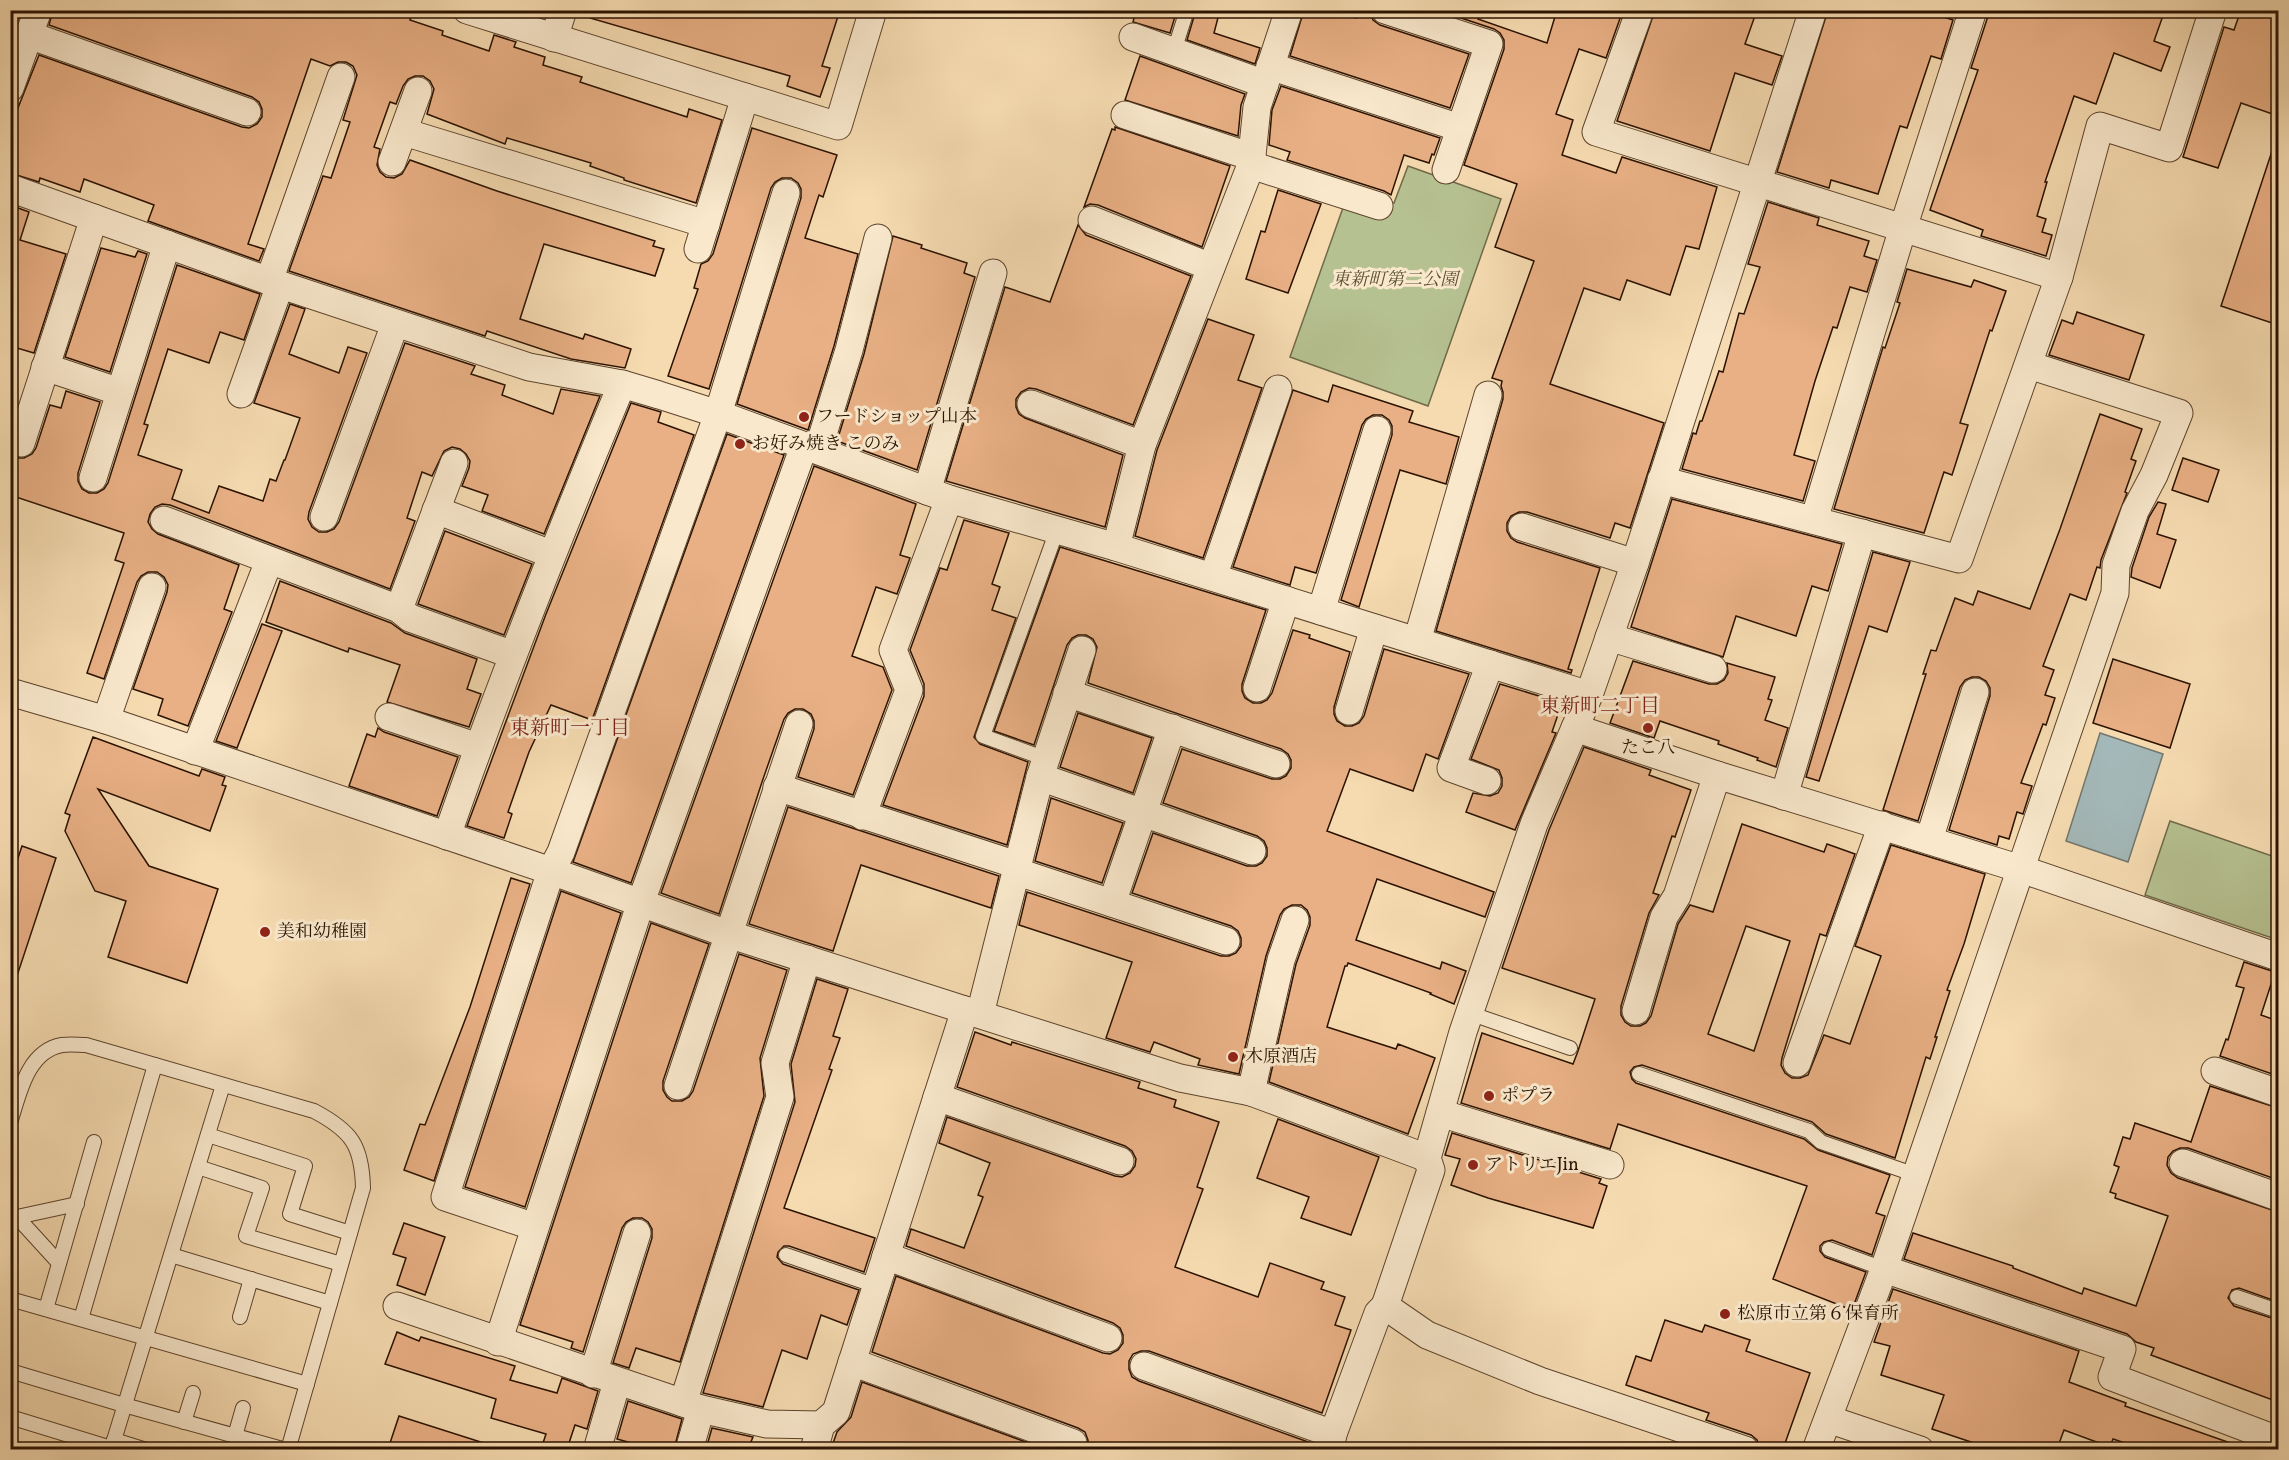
<svg xmlns="http://www.w3.org/2000/svg" width="2289" height="1460" font-family="Vollkorn,'Noto Serif JP',serif">
<rect width="100%" height="100%" fill="#f6dbb1"/>
<filter id="stains"><feTurbulence type="fractalNoise" baseFrequency=".00333" numOctaves="4"/><feColorMatrix values="0 0 0 0 .2 0 0 0 0 .09 0 0 0 0 .02 0 0 0 .5 -.17"/></filter>
<radialGradient id="worn" r=".72"><stop offset=".6" stop-color="#630" stop-opacity="0"/><stop offset="1" stop-color="#630" stop-opacity=".3"/></radialGradient>
<g fill="#b6c191" stroke="#706a48" stroke-width="1.5">
<polygon points="1408,166 1501,199 1428,406 1290,357 1350,188 1394,203"/>
<polygon points="2170,821 2278,858 2278,940 2145,895"/>
</g>
<polygon fill="#a3b8b8" stroke="#73766e" stroke-width="1.5" points="2100,733 2163,754 2128,862 2066,841"/>
<g fill="#e9b085" stroke="#2a1200" stroke-width="1.5" fill-rule="evenodd">
<polygon points="53,10 413,10 410,20 443,31 442,35 489,51 494,35 516,42 514,47 545,57 543,65 582,77 580,82 687,117 689,109 722,120 696,203 624,180 624,178 590,166 591,163 507,138 505,144 427,114 434,89 430,81 423,76 415,76 408,79 403,86 396,104 390,102 374,147 380,149 377,165 380,172 386,177 394,178 402,174 410,160 497,191 655,241 653,246 664,249 655,276 544,244 520,319 583,339 585,334 631,349 625,368 571,359 487,331 485,336 289,271 323,176 331,178 350,122 343,120 357,75 353,66 346,62 338,62 330,66 311,59 248,244 264,249 259,261 148,221 154,205 84,179 80,192 40,178 39,182 10,173 10,128 39,55 242,127 249,128 257,124 262,117 262,109 259,102 252,97 49,25"/>
<polygon points="591,10 840,10 822,66 830,68 820,97 787,86 790,76 590,18"/>
<polygon points="1136,10 1177,10 1170,33 1133,22"/>
<polygon points="1196,10 1220,10 1214,33 1260,48 1255,64 1187,40"/>
<polygon points="1304,10 1332,10 1356,18 1358,10 1370,10 1373,20 1380,25 1469,54 1450,108 1290,56"/>
<polygon points="1437,10 1481,10 1478,19 1547,43 1557,10 1623,10 1606,58 1579,49 1556,114 1573,120 1562,155 1616,173 1622,157 1717,187 1699,249 1686,246 1670,295 1627,280 1620,300 1584,288 1550,384 1664,423 1630,528 1615,523 1610,538 1527,512 1519,512 1511,516 1507,523 1507,531 1511,538 1517,542 1600,568 1568,669 1572,670 1571,673 1436,631 1503,399 1503,392 1501,386 1502,381 1492,378 1534,261 1495,247 1517,184 1464,165 1504,49 1504,40 1500,33 1494,29"/>
<polygon points="1655,10 1757,10 1745,44 1782,56 1772,85 1735,73 1710,151 1617,121"/>
<polygon points="1828,10 1923,10 1953,20 1941,59 1931,56 1907,128 1900,126 1878,194 1831,180 1829,188 1777,172"/>
<polygon points="1990,10 2165,10 2154,41 2170,47 2161,71 2114,53 2096,104 2074,96 2045,182 2047,182 2037,216 2046,219 2042,232 2052,235 2046,256 1981,236 1983,230 1930,210 1978,70 1971,68"/>
<polygon points="2241,10 2278,10 2278,116 2241,103 2218,168 2183,157 2224,27 2234,30"/>
<polygon points="1140,56 1245,94 1241,105 1238,136 1125,100"/>
<polygon points="1281,86 1440,138 1434,155 1432,154 1429,163 1404,155 1391,195 1384,191 1287,160 1290,152 1269,145 1272,110"/>
<polygon points="1115,127 1230,166 1202,247 1098,205 1090,204 1084,207 1112,129 1115,130"/>
<polygon points="752,128 837,155 823,197 819,195 805,238 858,254 834,346 808,430 737,404 801,198 801,189 798,183 791,178 782,178 775,182 771,188 709,389 668,376 698,289 694,288 701,264 708,261 713,254"/>
<polygon points="2274,145 2278,145 2278,325 2221,306"/>
<polygon points="1278,190 1321,204 1288,293 1246,279 1261,231 1265,232"/>
<polygon points="1768,202 1819,218 1817,225 1869,241 1864,256 1877,260 1867,292 1850,287 1837,328 1833,327 1815,381 1794,455 1815,461 1803,501 1682,469 1693,433 1696,434 1700,421 1702,421 1719,371 1723,372 1739,313 1744,314 1760,267 1748,264"/>
<polygon points="10,205 29,212 20,240 66,254 34,353 10,346"/>
<polygon points="1078,225 1086,235 1191,276 1133,425 1036,389 1029,388 1021,392 1016,399 1016,407 1019,414 1025,418 1123,455 1105,527 946,481 1005,287 1050,302"/>
<polygon points="893,236 922,245 921,248 967,263 964,273 975,277 917,470 837,441 864,354"/>
<polygon points="101,248 135,257 138,251 147,254 110,372 65,357"/>
<polygon points="177,265 260,294 244,340 220,332 209,363 168,349 144,424 148,425 138,455 182,470 172,499 209,513 219,486 263,501 270,479 276,481 284,460 285,460 300,418 254,403 290,304 305,309 289,354 339,373 348,347 367,353 309,512 308,519 312,527 319,532 327,532 334,529 339,522 405,343 475,366 471,374 505,385 502,395 553,414 561,389 600,396 544,534 482,511 488,495 462,486 469,468 470,461 466,454 460,449 452,447 444,451 432,476 422,472 407,518 415,521 390,589 170,505 162,504 155,507 150,514 148,522 152,529 158,534 239,565 224,609 232,612 188,726 158,715 163,699 133,689 167,592 168,585 164,577 157,572 148,572 141,576 137,582 104,679 87,673 124,563 115,560 124,533 10,495 10,454 17,458 24,458 32,454 36,448 50,405 61,408 66,391 100,402 78,473 78,481 82,489 89,493 97,493 104,489 108,483"/>
<polygon points="1907,269 1971,287 1974,280 2006,291 1992,331 1990,330 1960,423 1968,425 1952,475 1944,472 1924,533 1834,509 1883,347 1885,348 1900,303 1897,302"/>
<polygon points="2077,312 2144,335 2129,380 2049,355 2062,320 2073,324"/>
<polygon points="1208,319 1254,335 1238,380 1262,388 1203,558 1135,536 1157,450"/>
<polygon points="1333,385 1413,411 1409,422 1459,437 1446,484 1400,470 1359,607 1341,600 1392,435 1392,426 1389,420 1382,415 1373,415 1366,419 1362,425 1316,573 1295,567 1290,585 1233,567 1293,390 1328,402"/>
<polygon points="631,403 661,412 658,422 694,435 592,720 551,705 529,752 508,812 512,814 504,838 467,826 546,614"/>
<polygon points="2100,414 2142,429 2131,459 2136,461 2125,492 2127,493 2101,560 2100,568 2097,567 2086,600 2070,594 2043,666 2054,670 2045,695 2055,698 2046,725 2043,724 2021,783 2032,786 2023,814 2017,812 2009,839 1999,836 1997,845 1949,830 1990,696 1990,688 1986,681 1979,677 1972,677 1965,680 1960,687 1918,821 1883,810 1926,674 1923,674 1931,650 1936,651 1955,598 1973,605 1978,591 2030,609 2060,529"/>
<polygon points="727,434 784,455 631,883 573,862"/>
<polygon points="2183,458 2219,470 2208,502 2172,490"/>
<polygon points="814,466 916,504 900,555 910,558 897,594 876,587 852,656 883,667 892,690 853,795 798,777 814,729 814,721 811,714 803,709 795,709 788,713 784,719 762,782 719,914 661,893"/>
<polygon points="1672,499 1842,544 1828,591 1812,586 1796,636 1736,616 1723,657 1631,627"/>
<polygon points="2158,502 2166,504 2157,534 2176,540 2160,588 2131,577 2132,568 2149,517"/>
<polygon points="964,520 1009,533 992,584 1000,587 992,610 1016,618 974,737 980,744 1028,762 1007,845 883,805 924,696 924,684 910,650 940,568 947,570"/>
<polygon points="445,531 532,564 504,635 418,604"/>
<polygon points="1060,547 1266,610 1242,684 1242,691 1245,698 1253,703 1261,703 1267,700 1272,693 1293,630 1310,635 1309,638 1350,652 1334,707 1334,714 1337,721 1345,726 1352,726 1359,723 1364,716 1384,649 1469,674 1438,759 1426,754 1413,791 1350,769 1327,831 1494,892 1485,917 1377,879 1356,940 1440,969 1442,962 1466,971 1454,1004 1430,994 1431,993 1348,963 1347,966 1345,966 1327,1027 1396,1049 1398,1044 1435,1058 1408,1134 1269,1082 1296,964 1310,925 1310,917 1307,910 1301,905 1292,905 1284,909 1280,915 1266,956 1239,1074 1198,1065 1200,1059 1154,1042 1150,1052 1106,1038 1132,962 1019,925 1027,892 1221,956 1229,956 1236,953 1241,946 1241,938 1238,931 1231,926 1132,893 1153,833 1247,866 1256,866 1262,863 1267,856 1267,848 1264,841 1257,836 1163,803 1182,749 1272,779 1280,779 1286,776 1291,768 1291,760 1288,754 1281,749 1088,683 1097,647 1093,639 1086,635 1078,635 1072,638 1067,645 1034,745 994,731"/>
<polygon points="1873,552 1910,562 1887,632 1869,626 1819,781 1806,777"/>
<polygon points="280,581 391,623 405,633 477,659 467,689 481,694 469,727 387,702 400,665 349,648 348,652 266,622"/>
<polygon points="262,624 282,631 237,748 216,741"/>
<polygon points="2113,659 2190,684 2170,748 2093,723"/>
<polygon points="1633,661 1709,684 1717,684 1724,680 1728,673 1727,663 1775,677 1768,699 1772,700 1765,720 1788,728 1776,767 1757,760 1758,758 1718,744 1719,741 1660,721 1654,738 1610,723"/>
<polygon points="1500,684 1562,703 1552,732 1556,733 1515,830 1466,812 1473,793 1490,796 1498,793 1502,786 1502,778 1499,770 1471,759"/>
<polygon points="1078,713 1152,738 1133,793 1060,767"/>
<polygon points="378,728 384,732 458,757 437,816 349,786 367,734 375,737"/>
<polygon points="93,737 199,776 202,769 225,777 222,785 226,786 210,831 98,789 149,866 218,889 187,983 108,957 126,901 95,891 65,831 70,815 65,813"/>
<path d="M1584 747 1651 770 1649 775 1691 790 1675 837 1672 836 1653 893 1659 895 1649 913 1621 1006V1015L1625 1022 1631 1026H1640L1646 1023 1651 1016 1678 924 1690 905 1713 912 1742 824 1824 852 1827 844 1855 854 1826 936 1820 934 1782 1058 1781 1065 1785 1073 1792 1078H1800L1808 1075 1824 1035 1850 1044 1881 956 1855 946 1891 845 1985 874 1964 944 1947 990 1950 991 1935 1037H1937L1930 1059 1926 1057 1895 1158 1826 1134 1812 1122 1642 1065 1634 1067 1630 1072 1632 1079 1636 1083 1804 1139 1818 1150 1890 1175 1876 1213 1885 1216 1872 1255 1832 1240 1824 1242 1820 1246V1251L1825 1257 1866 1272 1852 1310 1773 1279 1807 1186 1618 1124 1610 1149 1461 1103 1482 1033 1573 1064 1578 1051 1595 999 1502 968 1549 830ZM1746 926 1790 941 1754 1051 1708 1034Z"/>
<polygon points="1051,798 1123,823 1102,883 1035,861"/>
<polygon points="788,807 999,876 991,908 861,865 833,951 749,924"/>
<polygon points="22,846 56,858 15,982 10,981 10,882"/>
<polygon points="511,878 530,884 434,1181 404,1170 420,1124 425,1125 470,1007"/>
<polygon points="561,891 621,913 525,1207 465,1187"/>
<polygon points="651,923 709,944 663,1081 663,1090 667,1097 672,1101 682,1101 689,1097 693,1091 739,954 787,970 760,1058 764,1096 680,1362 636,1348 629,1368 613,1363 652,1238 652,1229 648,1222 642,1218 633,1218 626,1222 622,1228 583,1352 571,1348 573,1342 520,1325"/>
<polygon points="2244,962 2275,972 2261,1015 2278,1021 2278,1076 2220,1056 2226,1039 2228,1040 2244,988 2236,986"/>
<polygon points="817,979 848,989 833,1036 840,1038 829,1069 832,1070 784,1208 875,1238 864,1272 789,1246 784,1246 778,1252 777,1257 783,1264 859,1290 847,1325 821,1315 807,1359 782,1350 763,1407 703,1393 795,1102 791,1064"/>
<polygon points="975,1032 1011,1045 1012,1042 1140,1082 1138,1088 1176,1100 1174,1107 1219,1122 1197,1187 1203,1189 1175,1267 1258,1297 1270,1263 1324,1282 1321,1289 1345,1297 1335,1325 1351,1330 1322,1413 1149,1351 1141,1351 1133,1354 1129,1361 1129,1369 1132,1377 1139,1381 1311,1443 1309,1449 1087,1449 1088,1440 1085,1432 1078,1428 872,1352 896,1276 1103,1353 1110,1354 1118,1350 1123,1343 1123,1335 1120,1328 1113,1323 906,1246 911,1229 964,1248 983,1197 978,1195 990,1163 939,1143 947,1117 1115,1176 1122,1177 1130,1173 1135,1166 1136,1159 1132,1151 1125,1146 957,1087"/>
<polygon points="2210,1086 2278,1108 2278,1180 2188,1148 2180,1148 2173,1151 2168,1157 2167,1165 2171,1173 2178,1178 2278,1212 2278,1302 2239,1288 2232,1290 2228,1298 2234,1306 2278,1320 2278,1402 2151,1355 2154,1348 2136,1342 2127,1334 1904,1259 1913,1233 2013,1266 2013,1268 2082,1294 2084,1288 2136,1306 2168,1216 2115,1198 2116,1194 2110,1192 2119,1167 2114,1165 2123,1137 2130,1139 2135,1123 2191,1142"/>
<polygon points="1278,1119 1379,1157 1351,1235 1301,1218 1309,1197 1257,1178"/>
<polygon points="1452,1133 1601,1179 1599,1183 1607,1186 1593,1228 1488,1198 1451,1185 1460,1159 1445,1155"/>
<polygon points="404,1223 445,1237 425,1295 397,1285 406,1258 393,1254"/>
<polygon points="1893,1289 2079,1351 2069,1382 2126,1403 2125,1406 2239,1446 2238,1449 2143,1449 2113,1439 2110,1447 2064,1430 2057,1449 1975,1449 1977,1444 1932,1429 1944,1395 1881,1375 1890,1346 1874,1342"/>
<polygon points="1665,1320 1702,1332 1705,1325 1750,1340 1746,1351 1810,1373 1783,1449 1760,1449 1757,1440 1751,1435 1706,1420 1709,1413 1626,1385 1636,1356 1651,1361"/>
<polygon points="397,1332 419,1341 421,1337 515,1366 510,1380 557,1393 562,1378 598,1391 587,1429 575,1425 567,1449 541,1449 546,1434 491,1418 496,1399 385,1364"/>
<polygon points="862,1382 1045,1449 831,1449 837,1432 851,1417"/>
<polygon points="628,1401 682,1419 674,1449 653,1449 617,1439"/>
<polygon points="399,1416 487,1444 486,1449 388,1449"/>
<polygon points="712,1428 753,1437 748,1449 706,1449"/>
</g>
<g fill="none" stroke-linecap="round" stroke-linejoin="round">
<g stroke="#5d442c" stroke-width="16">
<g id="service">
<polyline points="1174,51 1187,10"/>
<polyline points="1046,759 983,736 1057,530"/>
<polyline points="1469,1013 1570,1048"/>
<polyline points="1639,1074 1809,1131 1821,1142 1916,1175"/>
<path d="M10 1123C19 1095 27 1051 62 1045 70 1044 79 1045 86 1045L314 1111C352 1131 362 1146 363 1188L288 1450"/>
<polyline points="208,1135 305,1166 290,1214 350,1233"/>
<polyline points="198,1167 262,1188 246,1236 341,1264"/>
<polyline points="1829,1249 1884,1269"/>
<polyline points="171,1255 330,1303"/>
<polyline points="786,1255 876,1286"/>
<polyline points="59,1263 17,1217 77,1204"/>
<polyline points="2237,1297 2278,1311"/>
<polyline points="10,1299 307,1384"/>
<polyline points="46,1309 94,1142"/>
<polyline points="240,1317 251,1279"/>
<polyline points="81,1319 155,1065"/>
<polyline points="10,1371 124,1405 286,1450"/>
<polyline points="10,1417 111,1448"/>
<polyline points="184,1422 193,1393"/>
<polyline points="235,1436 243,1408"/>
<polyline points="114,1440 146,1450"/>
<polyline points="111,1450 223,1085"/>
</g>
</g>
<g stroke="#5d442c" stroke-width="29">
<g id="minor">
<polyline points="467,10 838,126 873,10"/>
<polyline points="1385,10 1489,44 1446,170"/>
<polyline points="1640,10 1596,132 2059,277"/>
<polyline points="29,35 247,112"/>
<polyline points="1133,37 1265,84"/>
<polyline points="554,38 563,10"/>
<polyline points="1270,66 1460,128"/>
<polyline points="10,88 38,10"/>
<polyline points="1125,115 1252,157"/>
<polyline points="404,132 706,224"/>
<polyline points="392,162 418,91"/>
<polyline points="1251,165 1379,206"/>
<polyline points="10,188 269,281 529,367 622,384 659,395 718,414 949,499 1116,547 1589,695"/>
<polyline points="1092,220 1211,267"/>
<polyline points="698,249 745,97"/>
<polyline points="269,281 341,77"/>
<polyline points="45,367 120,392"/>
<polyline points="241,394 280,285"/>
<polyline points="1031,404 1142,445"/>
<polyline points="21,443 94,218"/>
<polyline points="818,450 849,350 878,238"/>
<polyline points="93,478 167,244"/>
<polyline points="1661,480 1959,559 2059,277 2100,126 2169,148 2213,10"/>
<polyline points="927,491 993,273"/>
<polyline points="436,510 551,554"/>
<polyline points="324,517 395,324"/>
<polyline points="164,520 399,609 410,618 513,655"/>
<polyline points="1814,520 1903,228 1973,10"/>
<polyline points="1522,527 1635,563"/>
<polyline points="1116,547 1142,445 1251,165 1257,107 1289,10"/>
<polyline points="1213,577 1278,389"/>
<polyline points="399,609 454,463"/>
<polyline points="1321,611 1377,430"/>
<polyline points="1609,637 1713,669"/>
<polyline points="1417,641 1488,395"/>
<polyline points="1257,688 1286,600"/>
<polyline points="10,692 106,720 551,871 728,934 965,1010 1180,1078 1251,1092 1427,1158"/>
<polyline points="1067,693 1276,764"/>
<polyline points="1349,711 1374,628"/>
<polyline points="389,717 478,747"/>
<polyline points="106,720 152,587"/>
<polyline points="1575,728 1717,775 2021,869 2278,957"/>
<polyline points="195,751 269,561"/>
<polyline points="1040,777 1252,851"/>
<polyline points="1487,781 1451,768 1490,664"/>
<polyline points="777,787 1017,865"/>
<polyline points="1784,796 1862,533"/>
<polyline points="862,816 909,690 893,650 949,499"/>
<path d="M447 836C500 683 560 533 622 384"/>
<polyline points="1929,840 1975,692"/>
<polyline points="1015,871 1226,941"/>
<polyline points="1112,903 1172,728"/>
<polyline points="1636,1011 1664,917 1677,896 1717,775"/>
<polyline points="980,1014 1040,777 1082,650"/>
<polyline points="1797,1063 1882,825"/>
<polyline points="2215,1071 2278,1093"/>
<polyline points="678,1086 799,724"/>
<polyline points="1251,1092 1281,960 1295,920"/>
<polyline points="937,1097 1120,1161"/>
<polyline points="1440,1113 1610,1165"/>
<polyline points="2183,1163 2278,1197"/>
<polyline points="535,1227 445,1197 551,871 561,852 718,414 786,193"/>
<polyline points="886,1256 1108,1338"/>
<polyline points="1884,1269 2122,1349 2112,1377 2278,1440"/>
<polyline points="397,1306 701,1409 767,1424 821,1425"/>
<polyline points="498,1342 641,902 804,446"/>
<polyline points="852,1362 1073,1443"/>
<polyline points="1144,1366 1333,1434 1330,1450"/>
<polyline points="593,1374 637,1233"/>
<polyline points="683,1403 780,1097 775,1063 807,959"/>
<polyline points="1828,1419 1920,1450"/>
<polyline points="1333,1434 1378,1313 1385,1306"/>
<polyline points="597,1450 617,1382"/>
<polyline points="689,1450 701,1409"/>
<polyline points="814,1450 821,1425 836,1412 965,1010"/>
<polyline points="1745,1450 1540,1381 1427,1335 1385,1306 1431,1170 1427,1158 1463,1032 1534,824 1589,695 1635,563 1813,10"/>
<polyline points="1816,1450 1884,1269 2115,593 2116,565 2135,511 2154,475 2179,413 2029,365"/>
</g>
</g>
<use href="#service" stroke="#f9e8cc" stroke-width="14"/>
<use href="#minor" stroke="#f9e8cc" stroke-width="27"/>
</g>
<g fill="#8f2418" stroke="#f9e8cc" stroke-width="2">
<circle cx="804" cy="417" r="6"/>
<circle cx="740" cy="444" r="6"/>
<circle cx="1648" cy="728" r="6"/>
<circle cx="265" cy="932" r="6"/>
<circle cx="1233" cy="1057" r="6"/>
<circle cx="1489" cy="1096" r="6"/>
<circle cx="1473" cy="1165" r="6"/>
<circle cx="1725" cy="1314" r="6"/>
</g>
<g text-anchor="middle" dominant-baseline="central" stroke-width="6" stroke-linejoin="round" paint-order="stroke">
<g font-size="18" font-style="italic" fill="#5b4f33" stroke="#f9e8cc">
<text x="1395" y="280">東新町第二公園</text>
</g>
<g font-size="18" fill="#2a1200" stroke="#f9e8cc" text-anchor="start">
<text x="816" y="417">フードショップ山本</text>
<text x="752" y="444">お好み焼き このみ</text>
<text x="1648" y="748" text-anchor="middle">たこ八</text>
<text x="277" y="932">美和幼稚園</text>
<text x="1245" y="1057">木原酒店</text>
<text x="1501" y="1096">ポプラ</text>
<text x="1485" y="1165">アトリエJin</text>
<text x="1737" y="1314">松原市立第６保育所</text>
</g>
<g font-size="20" fill="#7a1f14" stroke="#f9e8cc">
<text x="1600" y="707">東新町二丁目</text>
<text x="570" y="729">東新町一丁目</text>
</g>
</g>
<rect width="2289" height="1460" fill="none" stroke="#f6dbb1" stroke-width="36"/>
<rect x="12" y="12" width="2265" height="1436" fill="none" stroke="#2a1200" stroke-width="3"/>
<rect x="18" y="18" width="2253" height="1424" fill="none" stroke="#2a1200" stroke-width="1.5"/>
<rect width="100%" height="100%" filter="url(#stains)"/>
<rect width="100%" height="100%" fill="url(#worn)"/>
</svg>
